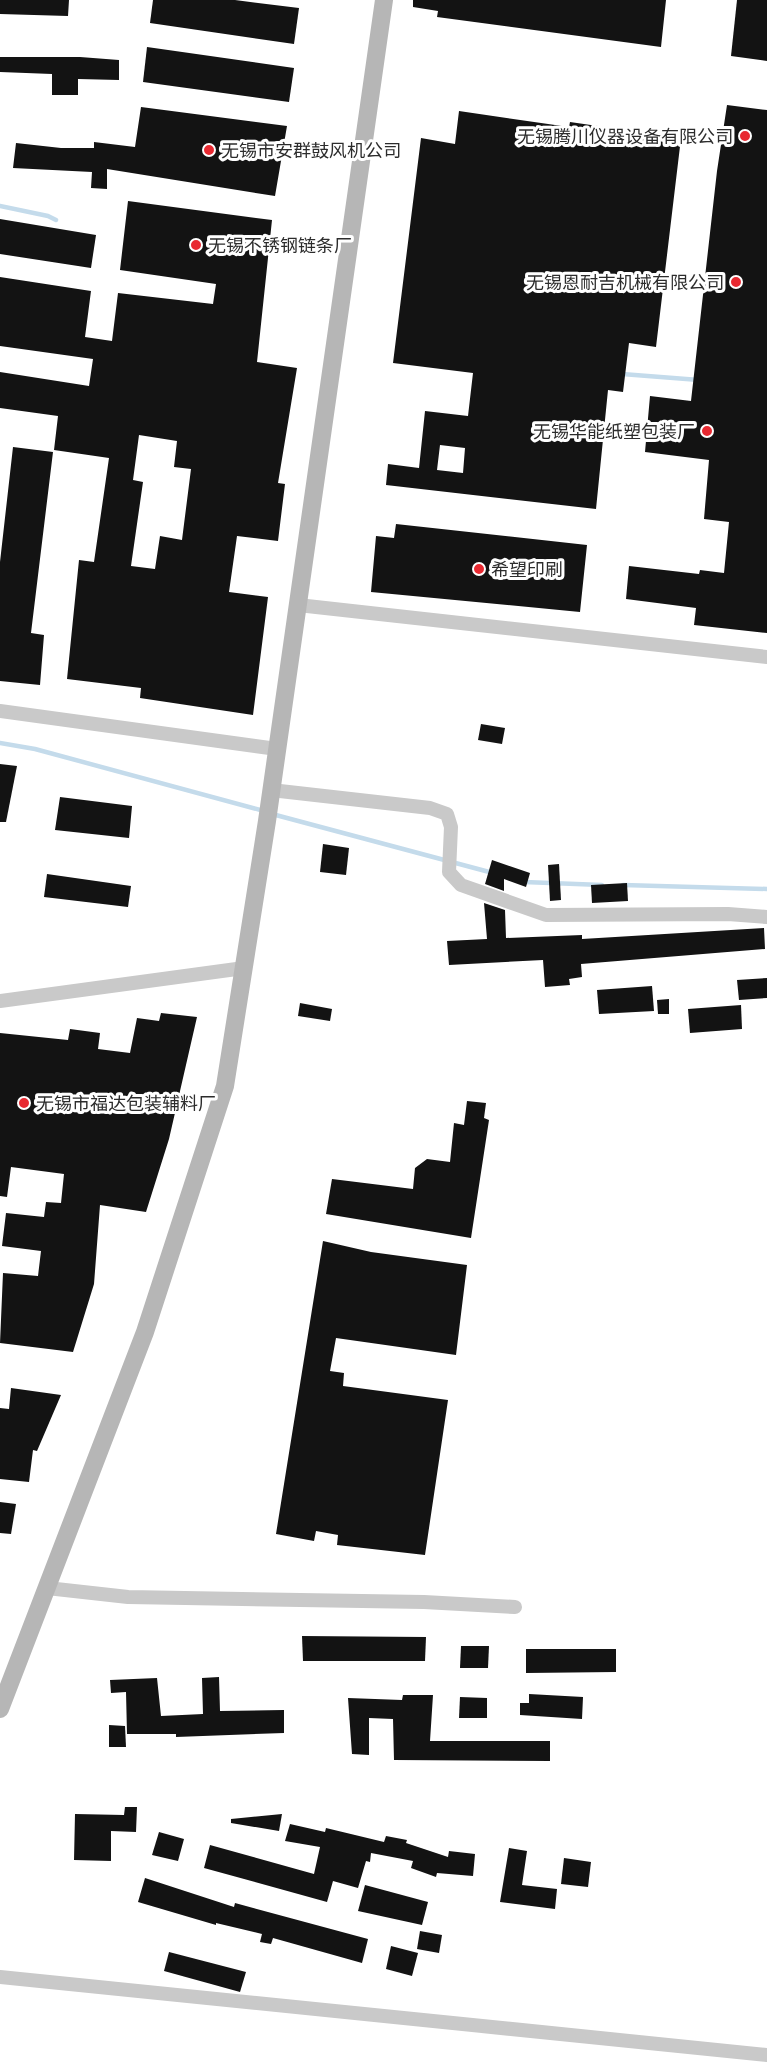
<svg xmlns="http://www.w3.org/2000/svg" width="767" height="2064" font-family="Roboto,'Noto Sans SC',sans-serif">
<rect width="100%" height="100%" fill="#fff"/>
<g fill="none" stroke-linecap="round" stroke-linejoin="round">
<g stroke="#c4dbeb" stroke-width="4.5">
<polyline points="0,206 48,216 56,220"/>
<polyline points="622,374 699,380"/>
<polyline points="0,743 35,749 264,811"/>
<polyline points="272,814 493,873"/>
<polyline points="524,882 602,885"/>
<polyline points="623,885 767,889"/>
</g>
</g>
<g fill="#131313" fill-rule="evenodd">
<polygon points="0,0 69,0 68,16 0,14"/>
<polygon points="153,0 235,0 299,8 294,44 150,23"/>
<polygon points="413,0 666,0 661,47 437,17 438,11 413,7"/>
<polygon points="737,0 767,0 767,61 731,56"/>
<polygon points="147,47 294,68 289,102 143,82"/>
<polygon points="0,57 80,57 119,60 119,80 78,79 78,95 52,95 52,74 0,72"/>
<polygon points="727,105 767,110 767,633 694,625 696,608 626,599 629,566 699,574 700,570 724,573 729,522 704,519 709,460 645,452 650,396 691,401 717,171"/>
<polygon points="141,107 287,126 275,196 107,169 107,189 91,188 92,172 13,168 16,143 61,148 94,148 94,142 135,147"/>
<path d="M459 111 569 127 570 122 681 138 656 347 629 343 623 392 608 390 596 509 386 485 388 464 419 468 425 411 468 416 473 373 393 363 421 138 455 144ZM440 445 465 448 463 473 437 470Z"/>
<path d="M128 201 272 220 257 362 297 368 278 483 285 484 278 541 237 536 229 592 268 597 253 715 140 698 141 688 67 679 79 560 94 562 109 458 54 450 58 416 0 408V372L89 386 93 359 0 346V277L91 291 85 337 112 341 118 293 213 304 216 284 120 270ZM139 435 177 441 174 467 191 469 182 540 160 536 155 569 131 566 143 482 133 480Z"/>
<polygon points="0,219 96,235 91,268 0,254"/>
<polygon points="13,447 53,452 31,633 44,635 40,685 0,681 0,562"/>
<polygon points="396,524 587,545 580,612 371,592 376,536 394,538"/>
<polygon points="481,724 505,728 502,744 478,740"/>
<polygon points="0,764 17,766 6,822 0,822"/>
<polygon points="60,797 132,806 129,838 55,830"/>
<polygon points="323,844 349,848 346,875 320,872"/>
<polygon points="492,860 530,873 526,887 504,879 504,891 485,884"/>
<polygon points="559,864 561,900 550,901 548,865"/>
<polygon points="47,874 131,886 128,907 44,897"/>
<polygon points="627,883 628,901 592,903 591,885"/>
<polygon points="484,903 505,910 506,938 582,935 582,939 764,928 765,949 581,964 582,977 569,979 570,985 545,987 543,960 449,965 447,941 487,939"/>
<polygon points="767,978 767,998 739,1000 737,980"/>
<polygon points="652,986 654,1011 599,1014 597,990"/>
<polygon points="669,999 669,1014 658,1014 657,1000"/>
<polygon points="300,1003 332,1009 330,1021 298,1016"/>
<polygon points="741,1005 742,1029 690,1033 688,1009"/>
<polygon points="161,1013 197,1017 169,1139 146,1212 100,1205 94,1284 73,1352 0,1343 3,1273 38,1276 41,1251 2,1246 6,1213 44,1217 46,1202 61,1203 64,1174 11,1167 7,1197 0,1196 0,1033 68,1040 70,1029 100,1033 98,1049 130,1053 137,1018 159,1021"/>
<polygon points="467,1101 486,1103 484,1118 489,1120 471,1238 326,1214 332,1179 413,1189 415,1168 427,1159 450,1162 454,1123 464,1125"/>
<polygon points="323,1241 371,1252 467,1265 456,1355 336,1338 330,1371 344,1373 343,1386 448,1400 425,1555 337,1545 338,1535 316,1531 314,1541 276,1534"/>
<polygon points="11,1388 61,1395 37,1451 33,1450 29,1482 0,1479 0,1408 9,1409"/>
<polygon points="0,1502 16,1504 11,1534 0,1533"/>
<polygon points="302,1636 426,1637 425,1661 303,1661"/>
<polygon points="461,1646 489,1646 488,1668 460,1668"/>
<polygon points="526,1649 616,1649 616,1672 526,1673"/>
<polygon points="219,1677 220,1711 284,1710 284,1733 176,1737 176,1734 127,1734 126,1692 111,1693 110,1680 157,1678 161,1716 203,1714 202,1678"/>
<polygon points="529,1694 583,1697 582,1719 520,1715 520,1703 529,1703"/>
<polygon points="403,1695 433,1695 430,1741 550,1741 550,1761 394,1760 393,1719 369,1718 369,1755 352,1754 348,1698 402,1700"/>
<polygon points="460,1697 487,1698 487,1718 459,1718"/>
<polygon points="109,1725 125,1726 126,1747 109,1747"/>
<polygon points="125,1807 137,1807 136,1832 111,1831 111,1861 74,1860 75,1814 124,1815"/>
<polygon points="282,1814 279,1831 231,1823 231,1819"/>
<polygon points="290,1824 325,1832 326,1828 384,1842 386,1836 407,1840 406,1843 448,1857 449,1851 475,1854 473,1876 437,1873 436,1877 411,1868 413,1861 371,1853 370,1862 366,1861 358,1888 333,1881 327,1902 204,1868 210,1845 314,1874 320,1847 285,1841"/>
<polygon points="159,1832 184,1839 178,1861 152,1855"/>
<polygon points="509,1848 527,1851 522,1885 557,1889 555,1909 500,1902"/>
<polygon points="564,1858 591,1862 588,1887 561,1884"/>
<polygon points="145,1878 234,1907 235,1903 368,1939 362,1963 273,1938 271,1944 260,1942 262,1934 216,1923 216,1925 138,1902"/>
<polygon points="365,1885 428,1902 422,1925 358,1911"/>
<polygon points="420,1931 442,1935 439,1953 417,1949"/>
<polygon points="391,1946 418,1953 412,1976 386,1969"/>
<polygon points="169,1952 246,1972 240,1992 164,1971"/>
</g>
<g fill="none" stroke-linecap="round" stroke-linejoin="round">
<g stroke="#c9c9c9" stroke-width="14">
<polyline points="298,605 767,657"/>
<polyline points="0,711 277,749"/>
<polyline points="271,790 430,808 447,814 451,827 449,872 461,885 546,915 728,914 767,917"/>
<polyline points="0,1001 244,968"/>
<polyline points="47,1588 128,1597 424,1602 515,1607"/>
<polyline points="0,1977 767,2055"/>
</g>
<polyline stroke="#b6b6b6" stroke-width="18" points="0,1709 145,1332 225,1086 267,821 384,0"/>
</g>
<g fill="#e82931" stroke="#fff" stroke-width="2">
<circle cx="745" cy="136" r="6"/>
<circle cx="209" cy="150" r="6"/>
<circle cx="196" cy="245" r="6"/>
<circle cx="736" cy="282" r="6"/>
<circle cx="707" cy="431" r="6"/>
<circle cx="479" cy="569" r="6"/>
<circle cx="24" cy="1103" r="6"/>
</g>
<g text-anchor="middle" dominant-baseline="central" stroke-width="6" stroke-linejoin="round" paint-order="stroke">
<g font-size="18" fill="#2c2c2c" stroke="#fff" text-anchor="start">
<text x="733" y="136" text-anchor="end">无锡腾川仪器设备有限公司</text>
<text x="221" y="150">无锡市安群鼓风机公司</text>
<text x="208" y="245">无锡不锈钢链条厂</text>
<text x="724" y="282" text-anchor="end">无锡恩耐吉机械有限公司</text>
<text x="695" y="431" text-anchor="end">无锡华能纸塑包装厂</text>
<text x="491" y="569">希望印刷</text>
<text x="36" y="1103">无锡市福达包装辅料厂</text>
</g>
</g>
</svg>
